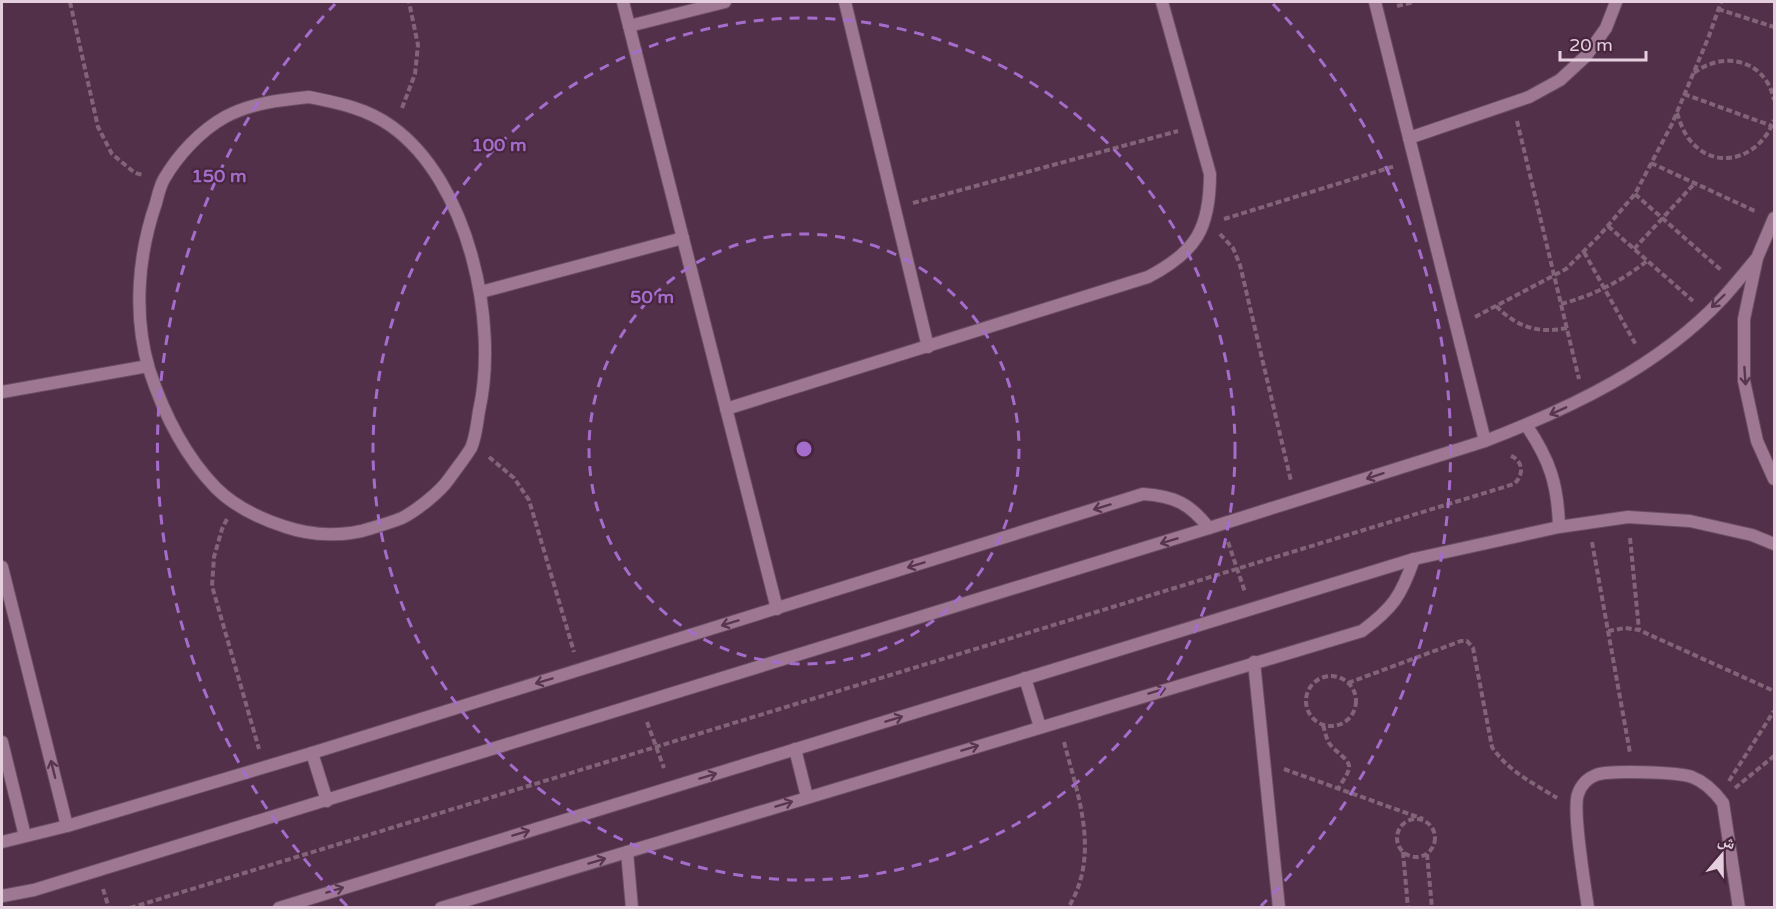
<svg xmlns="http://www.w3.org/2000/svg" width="1776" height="909" font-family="'Varela Round','Noto Naskh Arabic',sans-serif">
<rect width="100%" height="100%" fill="#523049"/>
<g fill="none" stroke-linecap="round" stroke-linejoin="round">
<g stroke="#6a4e63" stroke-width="14">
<g id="street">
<polyline points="623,2 777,609"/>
<polyline points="845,2 928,347"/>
<polyline points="1375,2 1485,441"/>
<polyline points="629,26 725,2"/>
<path d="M309 97C338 103 366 108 391 126 469 181 499 323 479 411 477 423 476 437 471 448 465 458 456 469 449 479 440 492 416 511 402 518 392 522 382 525 372 528 345 537 313 536 286 527 261 519 235 507 216 488 184 455 163 412 149 369 133 315 138 255 156 203 158 195 160 186 164 179 178 155 200 131 225 117 251 103 280 100 309 97Z"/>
<polyline points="1409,138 1529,97 1560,80 1586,56 1606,28 1616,2"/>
<polyline points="1774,218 1757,258 1744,319 1744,381 1757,441 1774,479"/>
<polyline points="481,292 683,238"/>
<polyline points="2,392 148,366"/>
<path d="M726 409 1148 277C1196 252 1210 229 1210 174L1162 2"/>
<path d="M1526 425C1550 460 1558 485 1559 527"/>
<polyline points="2,567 67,826"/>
<polyline points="1254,662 1279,908"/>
<polyline points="1025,678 1040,727"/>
<polyline points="2,742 25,836"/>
<polyline points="795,749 807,797"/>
<polyline points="312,753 327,801"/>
<path d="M2 842 67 826 312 753 1143 494C1175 496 1190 504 1209 528"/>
<polyline points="627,852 632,908"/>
<path d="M2 896 34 890 1209 528 1485 441C1571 408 1658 367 1722 299 1734 286 1745 272 1757 258"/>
<polyline points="279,908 1414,559 1559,527 1628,517 1690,521 1752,535 1774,544"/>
<path d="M441 908 1362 631C1393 608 1401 596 1414 559"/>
<path d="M1588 908C1585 886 1572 810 1578 794 1581 785 1588 778 1596 775 1609 770 1678 772 1692 777 1705 782 1715 792 1723 803L1739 908"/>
</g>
</g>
<g stroke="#826479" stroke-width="4" stroke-dasharray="6 3" stroke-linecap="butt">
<polyline points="70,2 98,127 112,154 135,173 143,175"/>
<polyline points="1397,6 1414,2"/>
<polyline points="1718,9 1774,27"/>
<path d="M1694 73C1724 50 1766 60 1774 100"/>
<polyline points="1684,94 1772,126"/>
<polyline points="402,108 415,74 418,45 409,2"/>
<path d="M1677 113C1680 122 1683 131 1689 139 1716 174 1761 157 1774 120"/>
<polyline points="1517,121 1579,379"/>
<polyline points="1651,163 1757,212"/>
<polyline points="1635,194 1722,271"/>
<polyline points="913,203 1178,131"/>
<polyline points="1224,219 1395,166"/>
<polyline points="1608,226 1693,301"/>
<polyline points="1220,234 1233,248 1240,265 1291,481"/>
<polyline points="1634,249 1695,183"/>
<polyline points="1584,252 1636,345"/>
<path d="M1561 304C1594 295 1620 282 1647 261"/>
<path d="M1496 306C1517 327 1538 334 1567 328"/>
<polyline points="1475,317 1566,269 1599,236 1635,194 1672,124 1709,36 1721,2"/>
<polyline points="489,457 514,478 529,500 574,652"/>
<polyline points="227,519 222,529 214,557 212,586 259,749"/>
<polyline points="1630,538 1639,630"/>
<polyline points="1228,542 1245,592"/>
<polyline points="1592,542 1630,753"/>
<polyline points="1608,631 1625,628 1639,630 1774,691"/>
<circle cx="1331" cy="701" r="25"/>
<path d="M1348 683 1461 641H1467L1473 648 1492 747C1508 771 1533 783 1557 798"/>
<polyline points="647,722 664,768"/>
<path d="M1323 725C1325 731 1326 738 1329 743 1334 751 1351 760 1349 768 1348 775 1341 783 1338 789"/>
<path d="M1064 742C1078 796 1101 855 1068 908"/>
<polyline points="1284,769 1423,819"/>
<polyline points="1729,781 1774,711"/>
<polyline points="1735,788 1774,756"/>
<circle cx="1416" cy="838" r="19"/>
<polyline points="1403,852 1408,908"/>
<polyline points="1427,854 1432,908"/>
<polyline points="103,889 109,908"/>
<path d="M130 908 1514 484C1525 474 1523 460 1509 455"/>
</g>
<use href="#street" stroke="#9e7893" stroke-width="12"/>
</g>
<defs><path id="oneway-shaft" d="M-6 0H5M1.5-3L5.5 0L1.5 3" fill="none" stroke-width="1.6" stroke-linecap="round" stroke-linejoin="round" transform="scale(1.5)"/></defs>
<g stroke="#58364f">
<use href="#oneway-shaft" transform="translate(1718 301) rotate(136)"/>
<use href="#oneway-shaft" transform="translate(1745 376) rotate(86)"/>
<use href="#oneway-shaft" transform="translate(1558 411) rotate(156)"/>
<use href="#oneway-shaft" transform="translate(1375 476) rotate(162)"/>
<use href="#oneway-shaft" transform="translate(1102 507) rotate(163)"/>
<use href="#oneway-shaft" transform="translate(1169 541) rotate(163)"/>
<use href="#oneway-shaft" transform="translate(916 565) rotate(163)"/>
<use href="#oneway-shaft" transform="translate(730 623) rotate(163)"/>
<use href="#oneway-shaft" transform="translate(544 681) rotate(163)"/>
<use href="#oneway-shaft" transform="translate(1157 691) rotate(-17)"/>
<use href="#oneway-shaft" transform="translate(894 719) rotate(-17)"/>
<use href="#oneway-shaft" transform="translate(970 748) rotate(-17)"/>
<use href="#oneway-shaft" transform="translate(53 769) rotate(-104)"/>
<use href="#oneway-shaft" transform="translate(708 776) rotate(-17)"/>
<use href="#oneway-shaft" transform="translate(784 804) rotate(-17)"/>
<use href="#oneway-shaft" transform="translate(521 833) rotate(-17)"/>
<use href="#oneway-shaft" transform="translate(597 861) rotate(-17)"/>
<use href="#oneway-shaft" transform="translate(335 890) rotate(-17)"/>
</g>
<g fill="none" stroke="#a56dcb" stroke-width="3" stroke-dasharray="10 8">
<circle cx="804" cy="449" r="215"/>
<circle cx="804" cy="449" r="431"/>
<path d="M347 906A646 646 0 0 1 335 4M1273 4A646 646 0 0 1 1261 906"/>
</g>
<circle cx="804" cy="449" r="9" fill="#a56dcb" stroke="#47263e" stroke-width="3"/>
<g font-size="18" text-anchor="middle" font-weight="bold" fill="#a56dcb" stroke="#47263e" stroke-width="4.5" stroke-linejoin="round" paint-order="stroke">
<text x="499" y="151">100 m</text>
<text x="219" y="182">150 m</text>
<text x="652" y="303">50 m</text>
</g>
<rect width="1776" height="909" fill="none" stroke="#e5cfde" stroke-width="6"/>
<g transform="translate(1722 855) rotate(20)" stroke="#47263e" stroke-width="4.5" paint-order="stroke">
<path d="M0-4.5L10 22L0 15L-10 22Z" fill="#e5cfde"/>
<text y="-9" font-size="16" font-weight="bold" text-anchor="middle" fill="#e5cfde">ش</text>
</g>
<path d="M1560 51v9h86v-9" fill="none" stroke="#e5cfde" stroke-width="3"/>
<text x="1569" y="51" font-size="18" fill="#e5cfde" stroke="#47263e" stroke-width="4.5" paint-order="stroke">20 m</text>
</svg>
